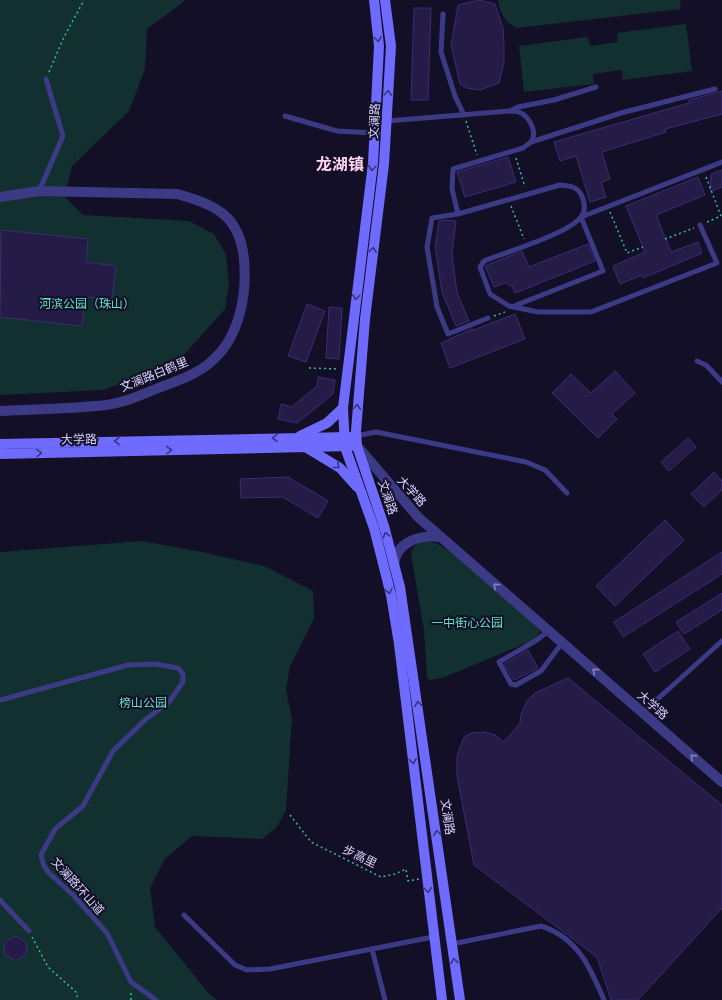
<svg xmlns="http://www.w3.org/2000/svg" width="722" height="1000" font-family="Ubuntu,'Noto Sans SC',sans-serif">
<rect width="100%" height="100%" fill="#130f26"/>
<g fill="#12302f">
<polygon points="0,0 186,0 147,29 145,69 129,111 72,166 65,197 83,215 189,221 214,234 226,255 229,283 225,309 180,359 104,390 0,395"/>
<path d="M498 0H680L681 9 517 28C505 23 500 13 498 0Z"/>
<polygon points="686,24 692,71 623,80 622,70 593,74 594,84 524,92 519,46 588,37 590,46 618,42 617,33"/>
<polygon points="142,541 202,552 264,566 313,591 314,618 290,666 286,690 292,718 286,810 277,827 262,839 192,836 165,859 150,888 155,927 210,995 217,1000 0,1000 0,552"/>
<path d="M425 541 436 543 454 554 537 625 540 631 538 636 534 640 442 678 430 680 427 677 424 630 411 555C413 546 416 543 425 541Z"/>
</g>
<g fill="#241b47" stroke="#3b2d73">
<polygon points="479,0 495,4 503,28 504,45 504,62 499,83 480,90 466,88 460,84 451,45 458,5"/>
<polygon points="414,8 431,8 428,100 411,100"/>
<polygon points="722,91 722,114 665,129 666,132 602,152 610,179 601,182 606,197 590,202 576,156 560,161 554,142 689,103 689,100"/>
<polygon points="508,157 516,182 465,197 457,172"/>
<polygon points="722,170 722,187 710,191 711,174"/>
<polygon points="698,177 705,195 656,215 671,252 698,242 702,253 643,278 642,275 620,284 613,266 645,252 626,206"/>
<polygon points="446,220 456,221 452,254 457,293 469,321 456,326 442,292 435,247 439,221"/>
<polygon points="1,230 88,239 86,262 116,266 112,299 85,297 82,326 0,317"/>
<polygon points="588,244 595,261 515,293 512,286 505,283 494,287 485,266 522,251 529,267"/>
<polygon points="307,304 325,311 306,362 288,356"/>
<polygon points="329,307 342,308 339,359 326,358"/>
<polygon points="515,314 525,339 450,368 441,343 472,329 473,330"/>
<polygon points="615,371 635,393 612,414 617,419 598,438 552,393 571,374 591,393"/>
<polygon points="318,377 335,380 333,394 297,423 278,419 281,404 292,407 317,386"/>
<polygon points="688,438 696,447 669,471 661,462"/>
<polygon points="714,472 722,481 722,490 704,507 691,494"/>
<polygon points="288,477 328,501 318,518 283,497 241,498 240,479"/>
<polygon points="665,520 684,540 615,606 596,586"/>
<polygon points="722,552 722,574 623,637 614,622"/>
<polygon points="722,593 722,610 684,634 676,622"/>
<polygon points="678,631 690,649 655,672 643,654"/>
<polygon points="528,650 538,668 514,680 504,664"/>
<polygon points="568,678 722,805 722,908 638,1000 611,1000 597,957 474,865 457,776 457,756 464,737 471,733 485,732 495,735 504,742 520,723 521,714 527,701 535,693"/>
<polygon points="15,936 26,942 27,954 16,961 5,955 4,943"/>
</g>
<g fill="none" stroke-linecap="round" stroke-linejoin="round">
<g stroke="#2fb8b0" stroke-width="1.5" stroke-dasharray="2 3" stroke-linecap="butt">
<polyline points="49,72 64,37 84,0"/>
<polyline points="466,121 477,155"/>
<polyline points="516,158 525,187"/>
<polyline points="706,177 721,216"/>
<polyline points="511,206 524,239"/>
<polyline points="610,212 627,253 643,247"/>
<polyline points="707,222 721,216"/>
<polyline points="665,239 694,228"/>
<polyline points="494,316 505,312"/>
<polyline points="309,368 338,369"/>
<polyline points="290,815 311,842 381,877 395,874 406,869 408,881 419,879"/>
<polyline points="32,937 48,967 76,992 78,1000"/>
<polyline points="131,1000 131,990"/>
</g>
<g stroke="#3d3a85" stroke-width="5">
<polyline points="443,14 441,52 455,96 464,115"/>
<polyline points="510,111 518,107 554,100 596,87"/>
<polyline points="285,116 337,131 375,133"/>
<path d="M387 121 509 111C512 111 516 111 519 112 529 116 538 132 531 142 529 144 525 146 523 148L453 169 452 189 458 214"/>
<polyline points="531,142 621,113 715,89"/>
<polyline points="39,191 63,136 46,79"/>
<polyline points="514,306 603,271 581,217 722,162"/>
<path d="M488 318 448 334 437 307 427 247 432 218 458 214 560 185C572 186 579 187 583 199 585 205 585 212 581 217 568 234 506 252 484 261L480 267 490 294 509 306 538 312H591L717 263 700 225"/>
<polyline points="697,361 706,365 722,382"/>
<polyline points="356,436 376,432 526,462 545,470 567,493"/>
<polyline points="548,631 537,640 499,662 511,684 516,685 541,671 562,643"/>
<polyline points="0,700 128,665 155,664 178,668 183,674 183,682 169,702 146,719 113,751 83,806 55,829 41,855 44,866 48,872 74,896 107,933 131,982 156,1000"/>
<polyline points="642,713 722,641"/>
<polyline points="0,900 29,931"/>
<polyline points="184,915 235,965 247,970 270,969 433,937"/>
<path d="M452 944 541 926C578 938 590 967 604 1000"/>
<polyline points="372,949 385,1000"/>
</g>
<path stroke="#3d3a85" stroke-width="10" d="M0 197 39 191 177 194C217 205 240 216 244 260 247 294 240 335 214 359 199 374 177 381 158 388 141 395 124 403 106 405 71 409 35 409 0 411"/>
<g stroke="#3d3a85" stroke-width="10">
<polyline points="358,447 418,517 722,782"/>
<path d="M394 565C396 541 420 535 440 537"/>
</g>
<g stroke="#6f6bff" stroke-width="10">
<polyline points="374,0 379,46 373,163 343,408 345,447 374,528 391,595 399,644 442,1000"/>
<polyline points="385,0 391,46 384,164 365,319 356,431 357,446 384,526 400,587 460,1000"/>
<polyline points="300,436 327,423 343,408"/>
<polyline points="0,444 350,437"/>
<polyline points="307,448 340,468 357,487"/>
<polyline points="0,454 351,446"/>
</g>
</g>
<defs><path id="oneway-chevron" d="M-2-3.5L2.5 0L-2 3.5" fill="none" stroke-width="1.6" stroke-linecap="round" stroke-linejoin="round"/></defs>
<g stroke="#38347d">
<use href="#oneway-chevron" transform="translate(378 39) rotate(83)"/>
<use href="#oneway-chevron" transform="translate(388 93) rotate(-87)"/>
<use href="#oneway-chevron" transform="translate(372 168) rotate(97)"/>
<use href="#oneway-chevron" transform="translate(373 250) rotate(-83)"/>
<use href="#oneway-chevron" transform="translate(356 297) rotate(97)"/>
<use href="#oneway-chevron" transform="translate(357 407) rotate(-86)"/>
<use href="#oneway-chevron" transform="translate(275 438) rotate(179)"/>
<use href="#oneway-chevron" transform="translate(117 441) rotate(179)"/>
<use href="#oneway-chevron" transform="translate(169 450) rotate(-1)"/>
<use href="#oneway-chevron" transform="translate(39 453) rotate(-1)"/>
<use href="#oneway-chevron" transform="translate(337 466) rotate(39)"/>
<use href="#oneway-chevron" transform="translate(386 535) rotate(-105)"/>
<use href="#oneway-chevron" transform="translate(389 591) rotate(77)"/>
<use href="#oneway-chevron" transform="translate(418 704) rotate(-99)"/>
<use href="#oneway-chevron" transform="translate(413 761) rotate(83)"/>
<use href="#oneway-chevron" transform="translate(437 833) rotate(-98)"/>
<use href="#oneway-chevron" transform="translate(428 890) rotate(83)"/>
<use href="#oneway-chevron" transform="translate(454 961) rotate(-99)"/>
</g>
<g stroke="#837fbc">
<use href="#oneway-chevron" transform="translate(496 586) rotate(-139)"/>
<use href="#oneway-chevron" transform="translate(595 671) rotate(-139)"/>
<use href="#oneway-chevron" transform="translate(693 757) rotate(-139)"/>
</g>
<g text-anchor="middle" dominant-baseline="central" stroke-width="4" stroke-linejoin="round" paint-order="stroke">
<g font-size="12" fill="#d9d4ff" stroke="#130f26">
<text transform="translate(374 121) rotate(-87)">文澜路</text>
<text transform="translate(154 374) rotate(-22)">文澜路白鹤里</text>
<text transform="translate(79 439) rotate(-1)">大学路</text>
<text transform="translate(412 491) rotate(48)">大学路</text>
<text transform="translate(388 497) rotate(71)">文澜路</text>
<text transform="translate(653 705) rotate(41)">大学路</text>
<text transform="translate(448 817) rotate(82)">文澜路</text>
<text transform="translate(360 856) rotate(26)">步高里</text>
<text transform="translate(78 886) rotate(48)">文澜路环山道</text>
</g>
<g font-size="12" fill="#5fe0c0" stroke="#130f26">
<text x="87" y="303">河滨公园（珠山）</text>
<text x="467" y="622">一中街心公园</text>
<text x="143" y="702">榜山公园</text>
</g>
<g font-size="16" font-weight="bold" fill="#ffd6f0" stroke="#130f26">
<text x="340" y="164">龙湖镇</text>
</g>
</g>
</svg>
